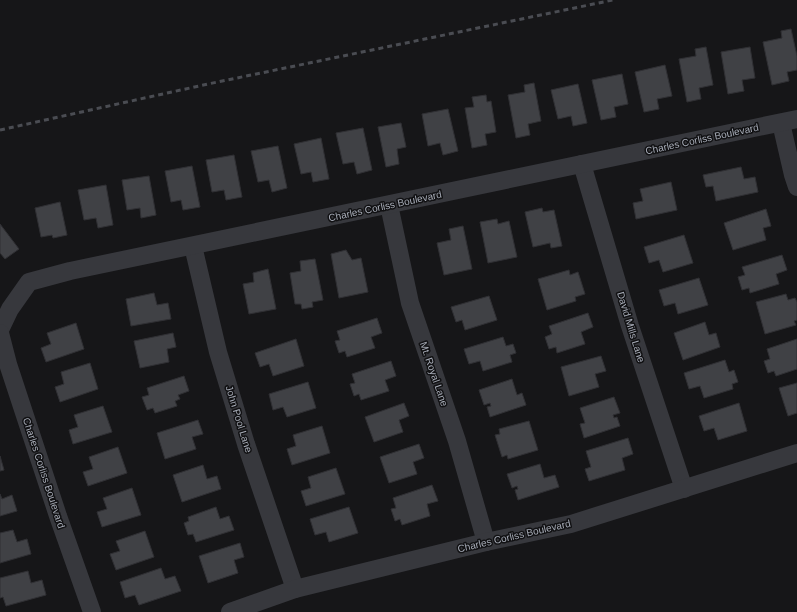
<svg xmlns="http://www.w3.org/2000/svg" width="797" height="612" font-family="Helvetica,sans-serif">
<rect width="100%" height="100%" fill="#161618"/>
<g fill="#404145" stroke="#303034">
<polygon points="791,29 797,56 797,70 787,72 789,81 772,85 763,42 782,38 781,31"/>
<polygon points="706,47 713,85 699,88 701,99 687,102 679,59 696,56 695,49"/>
<polygon points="750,47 755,78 742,80 744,91 728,94 721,52"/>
<polygon points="665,65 672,96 657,99 659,109 644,112 635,72"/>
<polygon points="622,74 628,104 614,107 616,117 601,120 592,80"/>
<polygon points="534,83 541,121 528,124 530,135 516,138 508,95 525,92 524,85"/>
<polygon points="578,84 587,123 573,126 571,116 558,119 551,90"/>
<polygon points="486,95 487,102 491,101 496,132 485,134 487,145 472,148 465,108 474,107 472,97"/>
<polygon points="448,109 458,151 443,155 440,143 428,146 422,114"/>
<polygon points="401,123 406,147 397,149 399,164 386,167 378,127"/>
<polygon points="363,128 372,170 357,174 354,162 343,164 336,133"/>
<polygon points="321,138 329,179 313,182 311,172 301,174 294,144"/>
<polygon points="278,146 287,188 272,192 269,180 258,182 251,151"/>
<polygon points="234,155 242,197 226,200 224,190 212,192 206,160"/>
<polygon points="192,166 200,207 183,210 181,200 171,202 165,171"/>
<polygon points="741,167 744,179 755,177 758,192 716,201 713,186 706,187 703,175"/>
<polygon points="149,176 156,215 141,218 140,208 127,210 122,180"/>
<polygon points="671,182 677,210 636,219 633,203 643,201 640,189"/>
<polygon points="106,185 113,225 98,228 96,218 84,220 78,190"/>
<polygon points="60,202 67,235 53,238 52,235 41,237 35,208"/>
<polygon points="542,208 543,212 554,210 562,246 551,248 550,243 533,247 525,212"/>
<polygon points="766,209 771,226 763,228 766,240 733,250 724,223"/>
<polygon points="497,219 498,224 509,221 517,257 488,263 480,222"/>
<polygon points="0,224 19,249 5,259 0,253"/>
<polygon points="463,226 472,269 444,275 437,243 451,240 449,229"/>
<polygon points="684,235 693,263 663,272 659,260 649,263 644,247"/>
<polygon points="346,250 352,260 361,258 368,292 339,298 331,254"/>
<polygon points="782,255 787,270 776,274 779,284 750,293 749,288 742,290 738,277 745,275 742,267"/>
<polygon points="315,259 323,300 312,302 313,307 302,309 301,304 295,304 290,273 301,271 300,261"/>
<polygon points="268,269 276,309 249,314 243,284 254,282 253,273"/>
<polygon points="569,270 570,275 578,272 585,294 575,297 576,301 547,310 538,279"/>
<polygon points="699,278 708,305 678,314 675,303 664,306 659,290"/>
<polygon points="154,293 157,305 168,303 171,319 131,326 126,299"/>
<polygon points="786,294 788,300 795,298 797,302 797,320 794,321 796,325 765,334 756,302"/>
<polygon points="489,296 497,320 465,330 462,320 456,322 451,307"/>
<polygon points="588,313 593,327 581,332 585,344 557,353 556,347 549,349 545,337 552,334 549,326"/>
<polygon points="377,318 382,333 371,337 375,348 347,357 345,351 339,353 335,341 340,340 337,331"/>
<polygon points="705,322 709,335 716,333 720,347 683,360 674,333"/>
<polygon points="76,323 84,349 46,362 41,348 51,344 47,333"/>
<polygon points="173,333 176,347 167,349 169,362 140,368 134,341"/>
<polygon points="503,337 506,346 513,344 516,353 510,355 512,362 483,371 480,361 469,364 464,349"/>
<polygon points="296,339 304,366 273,376 269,364 260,367 255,353"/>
<polygon points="797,339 797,369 776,376 774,371 768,373 764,361 770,359 767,349"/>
<polygon points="601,356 606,371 595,374 599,387 569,396 561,367"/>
<polygon points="725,360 729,372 734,370 738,382 732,384 733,389 704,398 700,386 689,389 684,373"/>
<polygon points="391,361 396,376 385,380 389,391 361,400 359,394 354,396 350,384 355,383 352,374"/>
<polygon points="90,363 98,389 60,402 55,387 64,384 61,372"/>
<polygon points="184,376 189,391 178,395 180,399 175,401 177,406 155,413 153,408 147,410 142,397 149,395 147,388"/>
<polygon points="512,379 517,395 522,393 526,405 490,417 487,407 491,406 490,403 484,405 479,390"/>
<polygon points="308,382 316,408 287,417 283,407 273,410 269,394"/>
<polygon points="797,383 797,413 788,416 779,388"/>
<polygon points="614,397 620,413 613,415 614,418 617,417 620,426 584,438 580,424 585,423 580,408"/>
<polygon points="404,403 409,416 399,420 403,432 374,442 365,417"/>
<polygon points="739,403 747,431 718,440 714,428 704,431 699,416"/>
<polygon points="103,406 112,432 73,444 69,430 78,427 74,415"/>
<polygon points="198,420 203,434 192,437 196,449 165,459 157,433"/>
<polygon points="529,421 538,450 508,459 507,455 502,457 495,435 500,434 499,429"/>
<polygon points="322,426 330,453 292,465 287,449 296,446 293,435"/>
<polygon points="628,438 633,454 622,458 625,470 589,481 585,469 591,467 586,451"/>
<polygon points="419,444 424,458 413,462 417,474 389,483 380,457"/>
<polygon points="118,447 127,473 88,486 83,472 93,469 89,457"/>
<polygon points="0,456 4,470 0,471"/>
<polygon points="540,464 544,478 555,475 559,487 518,500 515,490 518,489 517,486 512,488 507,474"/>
<polygon points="203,465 207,479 217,476 221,489 182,502 173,475"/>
<polygon points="336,468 345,494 306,506 301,491 311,488 308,477"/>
<polygon points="432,485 438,501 427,504 430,516 402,525 400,519 395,521 391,509 396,508 393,498"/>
<polygon points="132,488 141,515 102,527 97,512 107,509 103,498"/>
<polygon points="0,494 2,499 12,495 17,511 0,516"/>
<polygon points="216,507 220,519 229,516 234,530 196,542 193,534 188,535 184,523 189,521 188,517"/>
<polygon points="349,507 358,533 329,542 326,532 315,535 310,519"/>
<polygon points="13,530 17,542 27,539 31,554 0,563 0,533"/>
<polygon points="145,531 154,557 116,570 110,554 120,551 116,541"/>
<polygon points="240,543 244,557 234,560 238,573 208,583 199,556"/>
<polygon points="161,568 165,579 175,576 181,591 139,605 135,595 125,598 120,582"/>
<polygon points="28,571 31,583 42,580 46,595 6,606 3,597 0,598 0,578"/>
</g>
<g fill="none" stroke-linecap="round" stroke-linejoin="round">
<g stroke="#37383d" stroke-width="18">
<polyline points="781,123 793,175 797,187"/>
<polyline points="582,164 630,326 684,489"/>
<polyline points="389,205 410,303 457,441 486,542"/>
<polyline points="193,246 218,352 246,444 295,589"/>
<polyline points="0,330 10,309 29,282 70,271 797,119"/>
<polyline points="0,333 8,364 58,516 92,612"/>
<polyline points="230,612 295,589 486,542 571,524 797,453"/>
</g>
<polyline stroke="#4a4c52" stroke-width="3" stroke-dasharray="5 4" stroke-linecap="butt" points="0,130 208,84 613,0"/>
</g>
<g text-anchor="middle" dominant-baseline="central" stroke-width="3" stroke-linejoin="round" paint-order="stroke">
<g font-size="10" fill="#a8adb8" stroke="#111113">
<text transform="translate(702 139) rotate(-12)">Charles Corliss Boulevard</text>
<text transform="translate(385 206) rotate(-12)">Charles Corliss Boulevard</text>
<text transform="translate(631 327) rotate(73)">David Mills Lane</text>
<text transform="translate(434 374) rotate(71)">Mt. Royal Lane</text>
<text transform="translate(239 419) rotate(73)">John Pool Lane</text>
<text transform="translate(44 473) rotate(72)">Charles Corliss Boulevard</text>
<text transform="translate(514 536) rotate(-13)">Charles Corliss Boulevard</text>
</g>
</g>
</svg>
